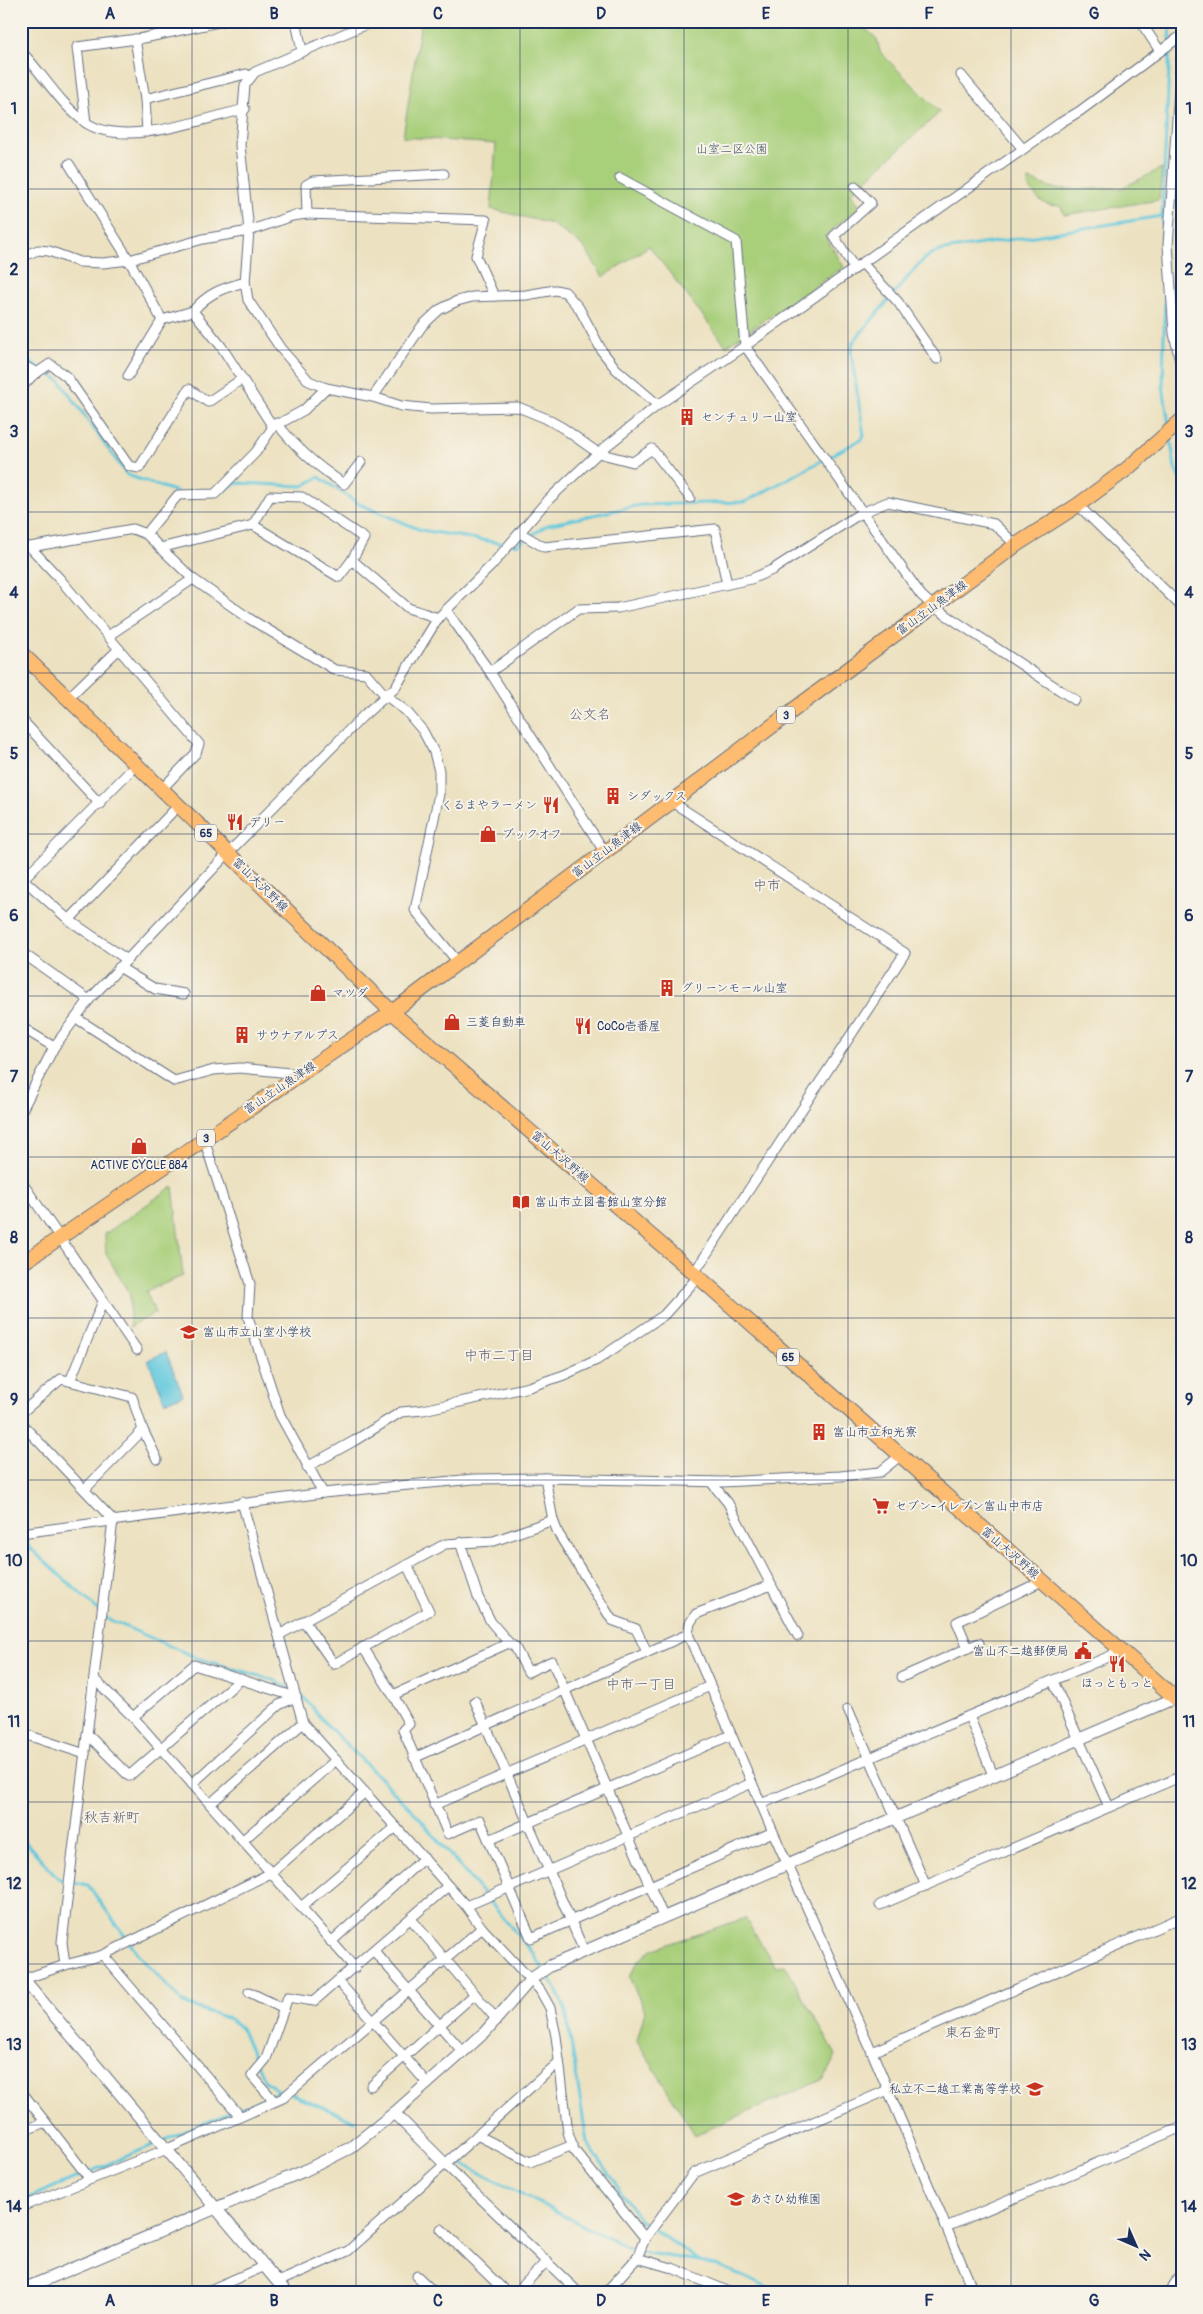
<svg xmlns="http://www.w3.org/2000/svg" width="1203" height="2314" font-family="Pangolin,'Klee One',sans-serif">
<rect width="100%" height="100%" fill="#f7f3e8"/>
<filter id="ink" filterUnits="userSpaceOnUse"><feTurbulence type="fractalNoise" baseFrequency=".02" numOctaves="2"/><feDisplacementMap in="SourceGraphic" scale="10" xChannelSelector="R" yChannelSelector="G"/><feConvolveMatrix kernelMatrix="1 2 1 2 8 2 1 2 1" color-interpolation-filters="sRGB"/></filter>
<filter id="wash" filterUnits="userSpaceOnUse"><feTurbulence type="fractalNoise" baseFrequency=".0096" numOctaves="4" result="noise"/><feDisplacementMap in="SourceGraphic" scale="20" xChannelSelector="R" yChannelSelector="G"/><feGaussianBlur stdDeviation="1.12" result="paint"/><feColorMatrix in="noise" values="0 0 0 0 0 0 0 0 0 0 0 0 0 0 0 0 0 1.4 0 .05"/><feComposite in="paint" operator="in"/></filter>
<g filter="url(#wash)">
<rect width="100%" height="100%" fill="#ece1c0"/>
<g fill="#a8cf7a" stroke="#627f6c">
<polygon points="421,21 857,21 877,39 880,52 940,112 851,193 858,203 858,208 825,236 844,267 726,346 649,246 603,277 584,247 552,224 491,209 496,144 403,137"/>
<path d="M1162 168 1159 200 1064 215 1061 206C1042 206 1039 200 1028 186L1029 180 1056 189 1122 188Z"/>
<polygon points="173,1186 183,1276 146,1291 155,1313 130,1327 130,1295 106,1254 105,1234"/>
<polygon points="745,1918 775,1966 785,1965 836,2055 824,2079 695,2135 637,2041 645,2011 629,1977 639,1960 654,1949"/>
</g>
<polygon fill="#61c8dd" stroke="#3e7c9e" points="166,1352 183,1395 165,1402 148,1360"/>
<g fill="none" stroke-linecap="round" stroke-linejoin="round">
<g stroke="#61c8dd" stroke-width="3">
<polyline points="1170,41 1171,21"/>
<polyline points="21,356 60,381 127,475 177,492"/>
<polyline points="1169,425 1163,386 1165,285 1162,216 1170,47"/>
<polyline points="1170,436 1175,468 1182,484"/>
<polyline points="223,491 236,483 303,486 319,477 359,504 421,530 506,544"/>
<polyline points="513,544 517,545 547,525 640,505 745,502 860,440 864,436 851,353 853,342 919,264 931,254 944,250 1162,216"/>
<polyline points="22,1533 29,1547 108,1619 197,1658 276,1681 291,1689"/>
<polyline points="297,1692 303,1696 323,1721 414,1812 533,1953 555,1987 566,2011 587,2142 640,2220 700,2261"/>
<polyline points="21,1837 59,1879 88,1885 137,1953 183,2003 230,2019 241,2028 264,2080 279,2091"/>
<polyline points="292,2094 355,2121"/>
<polyline points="461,2163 633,2251 700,2261 722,2267 779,2293"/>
<polyline points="21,2201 281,2091"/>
</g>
</g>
</g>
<g filter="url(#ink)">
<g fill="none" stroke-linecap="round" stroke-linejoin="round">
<g stroke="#646d80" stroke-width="11">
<g id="minor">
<polyline points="296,21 302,51"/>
<polyline points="369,21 369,23 255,72 245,85 240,145 249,231 245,282 248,300 281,349 309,381 326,388 373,397 401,406 431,409 518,407 545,418 563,428 598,453 633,462 652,449 690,498"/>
<polyline points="1140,21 1160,51"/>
<polyline points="135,39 145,99 147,132"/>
<polyline points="1182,48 1168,245 1174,333 1182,371"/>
<path d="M21 51C43 74 59 103 85 122 123 149 202 119 245 109"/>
<polyline points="961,75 1023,149"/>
<polyline points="145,99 246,74 251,77"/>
<polyline points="86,123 77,47 144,38 223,21"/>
<polyline points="69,164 129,260 162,320 193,311"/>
<polyline points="620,178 736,241 745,346 921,595 934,607 1075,700"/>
<polyline points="307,214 486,220 476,256 494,296"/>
<polyline points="21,257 38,250 49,251 79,262 103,263 129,260 203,239 249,231 292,216 307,214 306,185 313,181 444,174"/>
<polyline points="862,263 898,302 937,359"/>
<polyline points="855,269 834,236 871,203 855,187"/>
<path d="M245 282C223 288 208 293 193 311L221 346 273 427"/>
<polyline points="21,364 37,373"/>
<polyline points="128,376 162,320"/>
<polyline points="21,388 32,376 50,364 67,377 129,466 139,468 189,389 208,402 242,379"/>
<polyline points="373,397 422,326 439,310 457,301 472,297 526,295 555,290 565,292 579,308 602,351 616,369 658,405"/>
<path d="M277 423C296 449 318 467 344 484L361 462"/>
<polyline points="1078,505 1182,607"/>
<polyline points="253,525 339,577 352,560"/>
<polyline points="520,533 544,547 715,529 727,584"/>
<polyline points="146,534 178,495 215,494 256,452 273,427 304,410 326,388"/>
<polyline points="30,547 133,529 146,534 193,579 250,619 335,670 366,673 385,695 406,711 423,731 434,752 439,771 439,794 415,910 457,961"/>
<polyline points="30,547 59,578 199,744 196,753 161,790"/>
<polyline points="160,548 253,525 270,496 302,497 364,538 352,560 408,608 438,618"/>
<polyline points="446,610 490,672 604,851"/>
<polyline points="108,636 193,579"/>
<polyline points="490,672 578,609 618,608 751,579 772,570 861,513 888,502 994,524 1016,545"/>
<polyline points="67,699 119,649"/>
<polyline points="21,719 100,804"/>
<polyline points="672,802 905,953 694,1273"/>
<polyline points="69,920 178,806"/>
<polyline points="21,952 89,1000"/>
<polyline points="126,959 69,920 23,879 136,765"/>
<polyline points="119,967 155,989 184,994"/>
<polyline points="76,1018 174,1081 214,1070 240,1068 300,1074"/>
<polyline points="21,1027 54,1047"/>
<polyline points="21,1112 54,1047 89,1000 233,848 363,716 395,688 438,618 491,566 546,502 598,453 658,405 745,346 1060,123 1080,111 1182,35"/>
<polyline points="204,1139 250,1284 248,1317 280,1415 323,1493"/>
<polyline points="21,1181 137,1350"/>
<polyline points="70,1381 103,1301"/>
<polyline points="21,1413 61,1379 132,1397 143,1430 157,1459"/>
<polyline points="21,1423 113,1520 62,1942 65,1965"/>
<polyline points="307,1467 354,1441 401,1412 423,1410 529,1387 564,1375 597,1360 664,1315 698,1277"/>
<polyline points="545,1478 553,1520 558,1533 612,1620 636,1629 647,1652"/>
<polyline points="711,1482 728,1503 798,1636"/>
<polyline points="85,1489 143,1430"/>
<polyline points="242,1502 303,1723 466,1906 482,1928 540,1990 550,2008 556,2036 568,2132 574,2150 645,2238"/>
<polyline points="21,1533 323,1493 474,1479 545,1478 723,1482 840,1476 880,1472 900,1456"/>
<polyline points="460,1542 478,1597 491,1622 509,1643 515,1647 528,1672 552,1661 663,1916"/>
<polyline points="771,1585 696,1614 690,1623 688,1634 773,1832 872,2052 974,2293"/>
<polyline points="304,1621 334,1664 429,1611 407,1565"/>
<polyline points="279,1635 445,1544 494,1541 553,1520"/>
<polyline points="363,1647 393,1695 509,1643"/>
<polyline points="968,1648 957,1622 1042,1581"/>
<polyline points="902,1677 979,1643"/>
<polyline points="95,1680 133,1717 355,1968"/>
<polyline points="1053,1681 1109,1807"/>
<polyline points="393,1695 409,1724 403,1730 448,1834 480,1820 531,1938 773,1832"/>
<polyline points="475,1701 584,1951"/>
<polyline points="848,1709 926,1886"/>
<polyline points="969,1716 993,1775"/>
<polyline points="133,1717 194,1665 296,1697"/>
<polyline points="21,1733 85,1754"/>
<polyline points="87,1734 129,1776 241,1679"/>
<polyline points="414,1758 688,1634"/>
<polyline points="192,1784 279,1705 296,1697"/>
<polyline points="210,1804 303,1723"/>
<polyline points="761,1804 1122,1651"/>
<polyline points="434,1805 710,1686"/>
<polyline points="489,1840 731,1735"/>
<polyline points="242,1841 336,1760"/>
<polyline points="880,1905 1182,1776"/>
<polyline points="466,1906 752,1783"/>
<polyline points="301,1907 396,1827"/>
<polyline points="411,1919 496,2019"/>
<polyline points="331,1942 424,1858"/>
<polyline points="374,1951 463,2052"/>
<polyline points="103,1955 240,2116"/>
<polyline points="21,1980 65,1965 103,1955 271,1873 365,1792"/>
<polyline points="338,1981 428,2084"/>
<polyline points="249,1992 284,2009"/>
<polyline points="872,2052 1182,1917"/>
<polyline points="371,2086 475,1994"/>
<polyline points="21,2091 90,2179"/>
<polyline points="274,2101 252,2076 266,2059 288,1997 314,2001 448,1886"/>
<polyline points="21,2132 45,2122"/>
<polyline points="477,2135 530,2162 573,2145"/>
<polyline points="445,2164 579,2293"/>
<polyline points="21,2207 167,2149 283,2098 482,1928"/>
<polyline points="946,2227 1182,2127"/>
<polyline points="441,2229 507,2293"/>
<polyline points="637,2258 672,2268 732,2293"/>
<polyline points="417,2276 435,2293"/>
<polyline points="278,2282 348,2251 559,2062"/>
<polyline points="203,2293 265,2266"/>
<polyline points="516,2293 547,2261"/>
<polyline points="605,2293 637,2258 645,2238 694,2173 888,2090"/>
<polyline points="1169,2293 1182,2272"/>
</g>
</g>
<g stroke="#646d80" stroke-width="13">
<g id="tertiary">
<polyline points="21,1976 287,2293"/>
<polyline points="394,2113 445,2164"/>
<polyline points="21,2290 304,2171 350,2148 394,2113 463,2052 485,2032 531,1979 550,1966 1175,1698"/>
</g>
</g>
<g stroke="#646d80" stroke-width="16">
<g id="primary">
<polyline points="21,653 392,1012 694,1273 1182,1704"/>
<polyline points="21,1264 392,1012 808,699 1016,545 1078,505 1127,469 1182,420"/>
</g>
</g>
<use href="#minor" stroke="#fff" stroke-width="9"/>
<use href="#tertiary" stroke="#fff" stroke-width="11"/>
<use href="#primary" stroke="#fdbc6f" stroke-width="14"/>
</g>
</g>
<path fill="none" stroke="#1b2f5e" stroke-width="1" stroke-opacity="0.55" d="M192 21V2293M356 21V2293M520 21V2293M684 21V2293M848 21V2293M1011 21V2293M21 189H1182M21 350H1182M21 512H1182M21 673H1182M21 834H1182M21 996H1182M21 1157H1182M21 1318H1182M21 1480H1182M21 1641H1182M21 1802H1182M21 1964H1182M21 2125H1182"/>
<defs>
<g id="building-bare" transform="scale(1.35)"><path d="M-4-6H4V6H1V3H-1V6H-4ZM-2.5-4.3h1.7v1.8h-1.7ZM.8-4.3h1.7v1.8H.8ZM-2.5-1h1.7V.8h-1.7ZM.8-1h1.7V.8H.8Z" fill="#c8321e" stroke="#f7f3e8" stroke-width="2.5" paint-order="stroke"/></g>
<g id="restaurant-bare" transform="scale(1.35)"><path d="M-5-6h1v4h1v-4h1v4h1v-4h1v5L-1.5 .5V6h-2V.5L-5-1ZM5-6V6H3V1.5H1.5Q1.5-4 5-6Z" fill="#c8321e" stroke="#f7f3e8" stroke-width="2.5" paint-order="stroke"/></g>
<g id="shop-bare" transform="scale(1.35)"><path d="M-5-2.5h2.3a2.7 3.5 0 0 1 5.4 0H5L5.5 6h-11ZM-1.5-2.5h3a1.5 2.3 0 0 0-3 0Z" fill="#c8321e" stroke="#f7f3e8" stroke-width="2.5" paint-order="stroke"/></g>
<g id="library-bare" transform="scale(1.35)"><path d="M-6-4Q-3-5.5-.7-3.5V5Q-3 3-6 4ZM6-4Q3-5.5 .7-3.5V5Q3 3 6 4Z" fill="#c8321e" stroke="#f7f3e8" stroke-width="2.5" paint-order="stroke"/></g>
<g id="school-bare" transform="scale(1.35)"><path d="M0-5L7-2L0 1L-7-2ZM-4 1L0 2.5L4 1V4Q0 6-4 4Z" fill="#c8321e" stroke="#f7f3e8" stroke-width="2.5" paint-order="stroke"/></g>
<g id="supermarket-bare" transform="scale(1.35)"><path d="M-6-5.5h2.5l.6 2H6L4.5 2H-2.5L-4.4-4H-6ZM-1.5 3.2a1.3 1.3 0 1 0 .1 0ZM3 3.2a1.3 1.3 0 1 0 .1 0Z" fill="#c8321e" stroke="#f7f3e8" stroke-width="2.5" paint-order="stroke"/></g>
<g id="civic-bare" transform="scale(1.35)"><path d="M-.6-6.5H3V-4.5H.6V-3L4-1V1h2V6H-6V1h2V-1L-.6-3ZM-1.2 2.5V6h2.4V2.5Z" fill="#c8321e" stroke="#f7f3e8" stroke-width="2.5" paint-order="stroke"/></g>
</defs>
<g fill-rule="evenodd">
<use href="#building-bare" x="687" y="417"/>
<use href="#building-bare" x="613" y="796"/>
<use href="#restaurant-bare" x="551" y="805"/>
<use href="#restaurant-bare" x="235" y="822"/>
<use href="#shop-bare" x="488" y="834"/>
<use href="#building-bare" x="667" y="988"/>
<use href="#shop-bare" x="318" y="993"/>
<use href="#shop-bare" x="452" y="1022"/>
<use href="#restaurant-bare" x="583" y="1026"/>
<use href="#building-bare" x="242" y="1035"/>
<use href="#shop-bare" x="139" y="1146"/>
<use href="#library-bare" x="521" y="1202"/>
<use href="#school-bare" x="189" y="1332"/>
<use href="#building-bare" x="819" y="1432"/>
<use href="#supermarket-bare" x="881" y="1506"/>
<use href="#civic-bare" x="1083" y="1651"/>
<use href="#restaurant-bare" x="1117" y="1664"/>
<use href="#school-bare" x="1035" y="2089"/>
<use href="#school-bare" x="736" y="2199"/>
</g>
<g text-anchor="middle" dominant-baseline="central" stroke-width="4" stroke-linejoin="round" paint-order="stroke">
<g fill="#f7f3e8" stroke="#5d6a87" stroke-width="1">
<rect x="777" y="706.5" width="18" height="17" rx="4"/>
<rect x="195" y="824.5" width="22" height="17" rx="4"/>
<rect x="197" y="1129.5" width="18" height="17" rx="4"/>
<rect x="777" y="1348.5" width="22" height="17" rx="4"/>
</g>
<g font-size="11" font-weight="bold" fill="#1b2f5e">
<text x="786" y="715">3</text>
<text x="206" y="833">65</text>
<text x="206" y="1138">3</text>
<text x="788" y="1357">65</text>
</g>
<g font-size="12" fill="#3e5765" stroke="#f7f3e8">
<text x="732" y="149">山室二区公園</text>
</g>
<g font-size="12" fill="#1b2f5e" stroke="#f7f3e8" text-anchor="start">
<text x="701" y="417">センチュリー山室</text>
<text x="627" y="796">シダックス</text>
<text x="537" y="805" text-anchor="end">くるまやラーメン</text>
<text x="249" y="822">デリー</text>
<text x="502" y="834">ブックオフ</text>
<text x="681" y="988">グリーンモール山室</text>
<text x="332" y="993">マツダ</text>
<text x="466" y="1022">三菱自動車</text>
<text x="597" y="1026">CoCo壱番屋</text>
<text x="256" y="1035">サウナアルプス</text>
<text x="139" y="1165" text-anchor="middle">ACTIVE CYCLE 884</text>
<text x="535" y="1202">富山市立図書館山室分館</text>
<text x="203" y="1332">富山市立山室小学校</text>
<text x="833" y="1432">富山市立和光寮</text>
<text x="895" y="1506">セブン-イレブン富山中市店</text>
<text x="1069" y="1651" text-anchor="end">富山不二越郵便局</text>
<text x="1117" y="1683" text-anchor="middle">ほっともっと</text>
<text x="1021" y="2089" text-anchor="end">私立不二越工業高等学校</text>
<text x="750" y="2199">あさひ幼稚園</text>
</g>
<g font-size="12" fill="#1b2f5e" stroke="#f7f3e8">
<text transform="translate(932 608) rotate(-36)">富山立山魚津線</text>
<text transform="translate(607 850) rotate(-37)">富山立山魚津線</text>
<text transform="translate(260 885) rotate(44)">富山大沢野線</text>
<text transform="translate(280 1088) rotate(-34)">富山立山魚津線</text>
<text transform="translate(560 1157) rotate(41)">富山大沢野線</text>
<text transform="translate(1010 1553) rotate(41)">富山大沢野線</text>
</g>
<g font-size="14" fill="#5e5e6d" stroke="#f7f3e8">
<text x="590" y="714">公文名</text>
<text x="767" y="885">中市</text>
<text x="499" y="1355">中市二丁目</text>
<text x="641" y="1684">中市一丁目</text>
<text x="112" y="1817">秋吉新町</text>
<text x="973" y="2032">東石金町</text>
</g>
</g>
<rect width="1203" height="2314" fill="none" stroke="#f7f3e8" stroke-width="55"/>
<g transform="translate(1136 2246) rotate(135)" stroke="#f7f3e8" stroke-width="4" paint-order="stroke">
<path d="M0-4L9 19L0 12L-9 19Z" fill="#1b2f5e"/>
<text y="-8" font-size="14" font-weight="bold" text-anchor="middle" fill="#1b2f5e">N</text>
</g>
<rect x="28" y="28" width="1148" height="2258" fill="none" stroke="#1b2f5e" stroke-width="2"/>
<g font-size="16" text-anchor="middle" font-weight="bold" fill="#1b2f5e">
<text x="110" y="19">A</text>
<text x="274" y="19">B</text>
<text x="438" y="19">C</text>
<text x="601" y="19">D</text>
<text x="766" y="19">E</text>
<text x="929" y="19">F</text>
<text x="1094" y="19">G</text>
<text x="14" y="114">1</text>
<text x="1189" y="114">1</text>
<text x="14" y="275">2</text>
<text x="1189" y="275">2</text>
<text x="14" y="437">3</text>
<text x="1189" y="437">3</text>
<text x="14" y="598">4</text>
<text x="1189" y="598">4</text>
<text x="14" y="759">5</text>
<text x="1189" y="759">5</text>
<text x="14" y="921">6</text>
<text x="1189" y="921">6</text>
<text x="14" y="1082">7</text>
<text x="1189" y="1082">7</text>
<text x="14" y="1243">8</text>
<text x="1189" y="1243">8</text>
<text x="14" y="1405">9</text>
<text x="1189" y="1405">9</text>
<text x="14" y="1566">10</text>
<text x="1189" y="1566">10</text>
<text x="14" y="1727">11</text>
<text x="1189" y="1727">11</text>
<text x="14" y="1889">12</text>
<text x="1189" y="1889">12</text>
<text x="14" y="2050">13</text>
<text x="1189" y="2050">13</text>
<text x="14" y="2212">14</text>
<text x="1189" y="2212">14</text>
<text x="110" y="2306">A</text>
<text x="274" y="2306">B</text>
<text x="438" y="2306">C</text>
<text x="601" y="2306">D</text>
<text x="766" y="2306">E</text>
<text x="929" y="2306">F</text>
<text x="1094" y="2306">G</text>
</g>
</svg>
